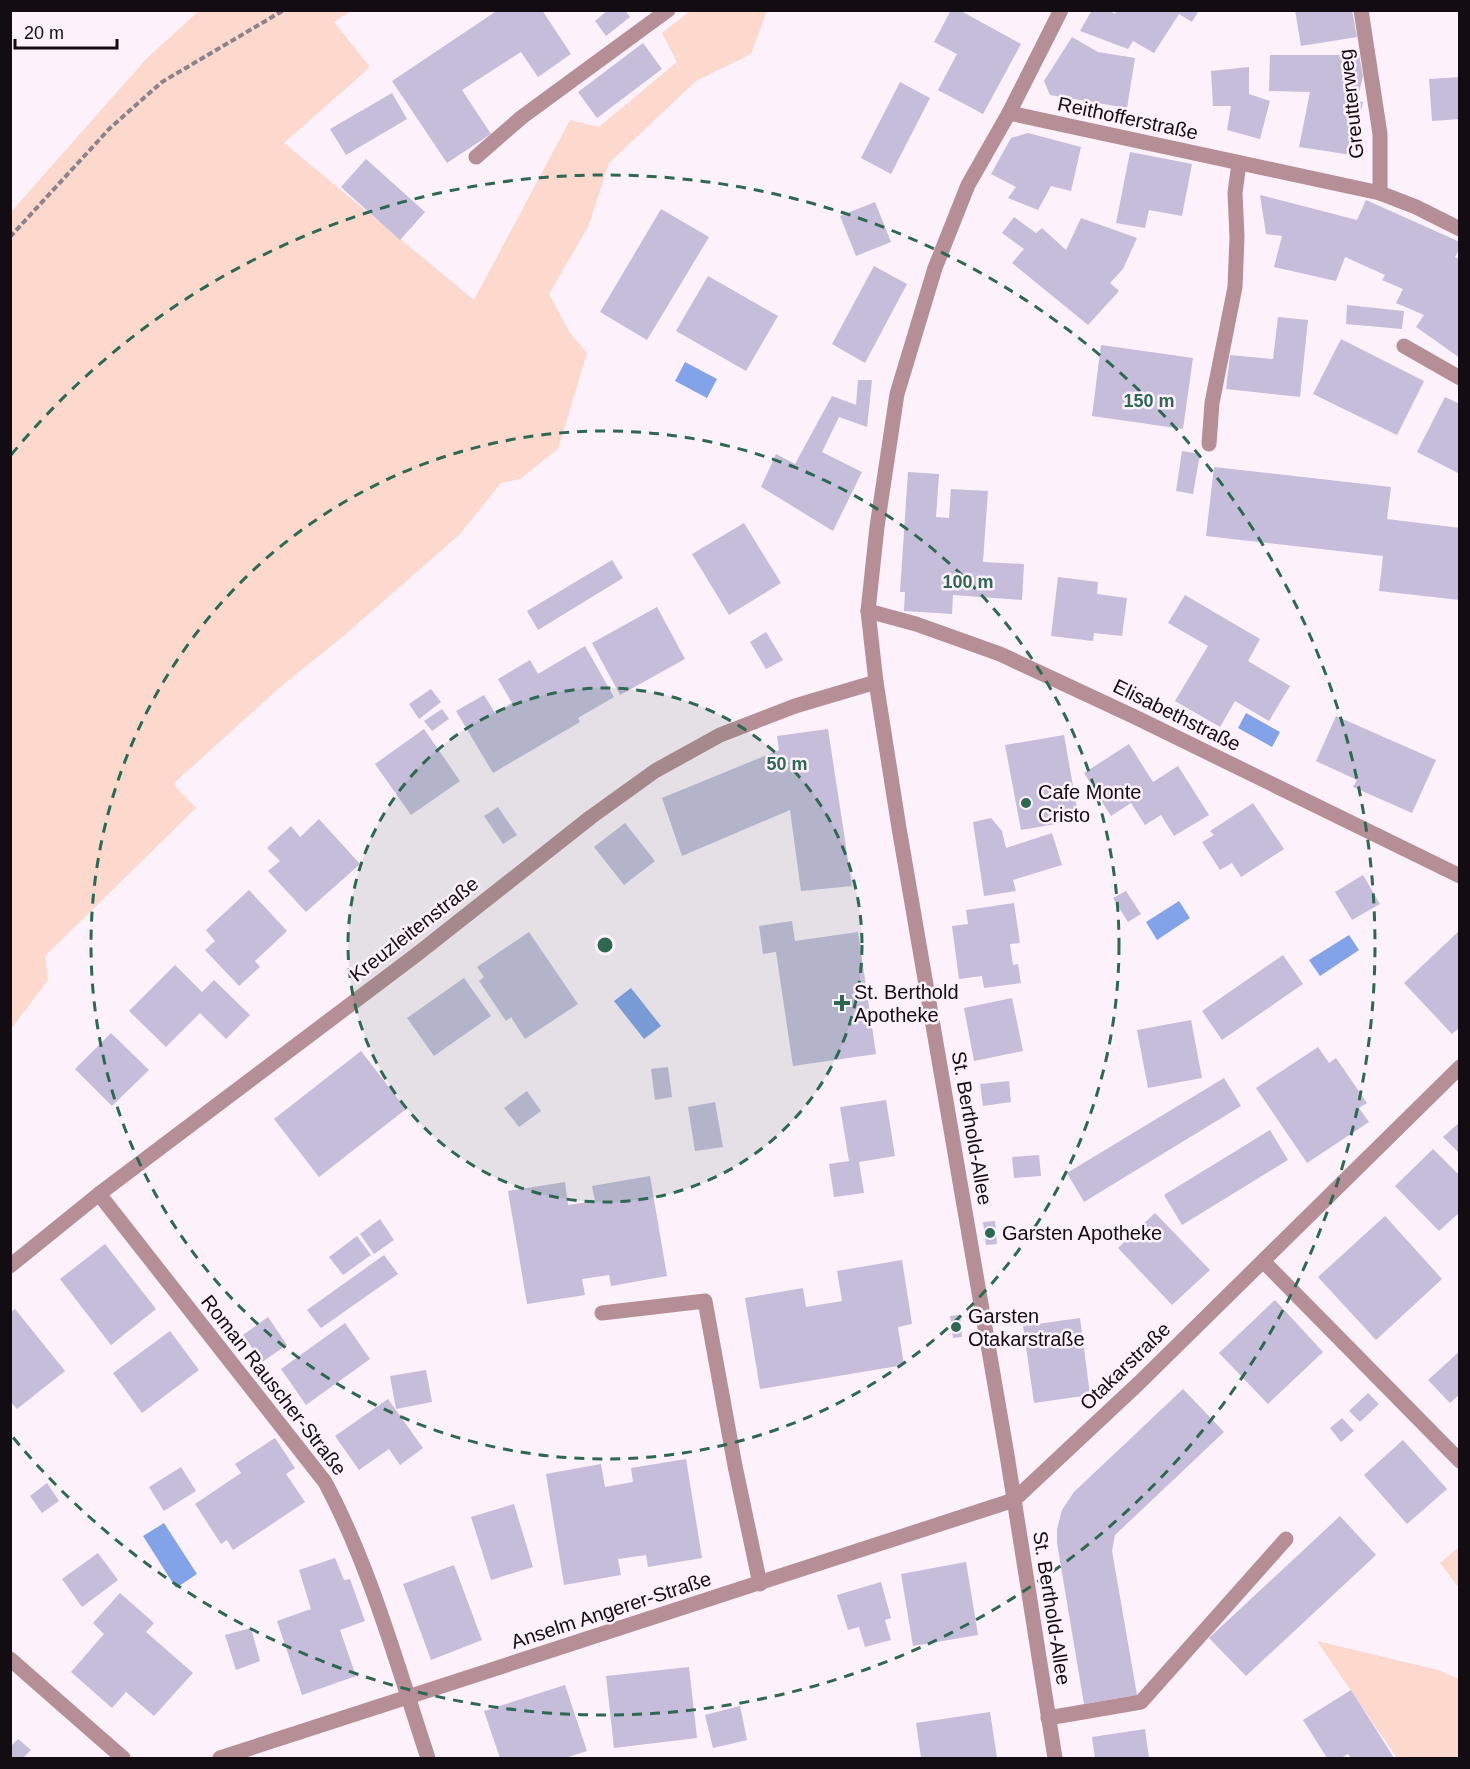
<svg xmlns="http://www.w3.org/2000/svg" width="1470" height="1769" font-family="Arial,sans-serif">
<rect width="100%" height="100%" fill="#fdf1fb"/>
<g fill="#fcd8cd">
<polygon points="199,11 351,11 334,22 370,67 284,143 474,300 570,120 599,127 677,62 662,33 690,11 767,11 751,54 696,81 609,163 588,227 549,294 570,333 587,353 558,449 520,479 501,483 460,534 347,633 278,689 173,784 196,808 45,956 48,980 11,1029 11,212 147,58"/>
<polygon points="1459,1547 1459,1588 1440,1563"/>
<polygon points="1317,1641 1438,1670 1459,1679 1459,1758 1397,1758"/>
</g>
<g fill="#83a3e9">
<polygon points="685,362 717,379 707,398 675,381"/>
<polygon points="1246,713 1280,732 1272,747 1238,728"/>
<polygon points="1179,901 1190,918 1157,940 1146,922"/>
<polygon points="1349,935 1359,950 1320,976 1309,960"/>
<polygon points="631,988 661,1026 644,1039 614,1001"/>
<polygon points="164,1523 197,1574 176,1588 143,1536"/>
</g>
<g fill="#c5bdda">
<polygon points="498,10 542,10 571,54 538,77 521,52 462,90 491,134 447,163 392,81"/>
<polygon points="608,10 625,10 630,17 606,36 595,21"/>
<polygon points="951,10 959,10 1021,44 983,114 938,90 957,54 934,42"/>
<polygon points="1092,10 1108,10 1115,14 1117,10 1199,10 1192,22 1179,14 1154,53 1133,41 1128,49 1080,31"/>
<polygon points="1295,10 1352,10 1357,37 1301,46"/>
<polygon points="1072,37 1098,52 1135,58 1127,108 1050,95 1044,81"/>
<polygon points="643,43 662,69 597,118 578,92"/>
<polygon points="1270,55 1359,55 1363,76 1357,101 1363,102 1352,155 1299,147 1310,92 1269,91"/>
<polygon points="1249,67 1249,94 1270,101 1260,139 1227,130 1231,106 1213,106 1211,71"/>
<polygon points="1460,77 1460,119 1432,121 1429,79"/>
<polygon points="900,82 930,98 891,174 861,158"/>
<polygon points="392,93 407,119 346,155 330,129"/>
<polygon points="1028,133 1081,147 1071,191 1051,186 1038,210 1008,198 1016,187 991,174 1011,138"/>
<polygon points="1130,152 1192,164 1182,216 1149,210 1145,228 1116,223"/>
<polygon points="366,159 425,212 400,240 341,187"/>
<polygon points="1260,195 1357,220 1366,200 1460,242 1460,248 1455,257 1460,260 1460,358 1416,327 1424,315 1396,303 1403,289 1382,280 1385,275 1345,257 1336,281 1274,267 1282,236 1266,234"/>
<polygon points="875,202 891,242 856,256 840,216"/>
<polygon points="661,209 709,237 647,340 600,312"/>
<polygon points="1014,217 1036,233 1042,228 1066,250 1081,218 1137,238 1123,269 1110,283 1119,291 1088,325 1012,263 1024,249 1002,233"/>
<polygon points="874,266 907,284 865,363 832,344"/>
<polygon points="708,276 778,316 746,371 676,331"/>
<polygon points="1347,305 1404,311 1402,329 1346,324"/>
<polygon points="1278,317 1308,320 1300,397 1226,389 1230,355 1273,359"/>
<polygon points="1341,339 1424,381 1397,435 1313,394"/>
<polygon points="1101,345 1193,358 1183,429 1092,416"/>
<polygon points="858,380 872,380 867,427 839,417 822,452 862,472 833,531 761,487 776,454 795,464 832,396 856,405"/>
<polygon points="1445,397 1460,404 1460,474 1417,452"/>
<polygon points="1182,451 1200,454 1193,494 1176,491"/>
<polygon points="1214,467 1391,487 1387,519 1460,528 1460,600 1379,591 1383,556 1206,536"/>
<polygon points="908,472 939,474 936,517 949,518 951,489 988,491 983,562 1024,564 1022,600 953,595 952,614 904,611 905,592 900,592"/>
<polygon points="744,523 781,583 729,615 692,554"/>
<polygon points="612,560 623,578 538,630 527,611"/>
<polygon points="1058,577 1098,582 1097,594 1127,598 1122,636 1094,633 1093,641 1051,636"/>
<polygon points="1185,595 1260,639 1248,661 1290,686 1269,721 1235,701 1220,727 1175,701 1208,646 1168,623"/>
<polygon points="657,607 685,659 620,695 592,643"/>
<polygon points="766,632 783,660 766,669 750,642"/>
<polygon points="585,646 614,697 578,718 580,722 493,773 456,711 484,695 495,713 512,703 498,679 530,660 538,674"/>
<polygon points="431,689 441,702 419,719 409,704"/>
<polygon points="442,709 449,719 432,731 424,721"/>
<polygon points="1336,716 1436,760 1412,813 1353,787 1357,780 1316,761"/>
<polygon points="424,729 460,781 411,815 375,764"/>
<polygon points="828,729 852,886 801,891 790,810 682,856 662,798 779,750 777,736"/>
<polygon points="1064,735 1079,820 1021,830 1005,745"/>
<polygon points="1129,744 1153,782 1178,766 1209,815 1174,836 1161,815 1145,825 1131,803 1111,816 1084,773"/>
<polygon points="1253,803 1284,849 1241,877 1232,863 1220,870 1202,842 1214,835 1210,831"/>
<polygon points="498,807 517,835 503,844 484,816"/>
<polygon points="991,818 1002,831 1006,848 1052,833 1062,865 1013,880 1016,891 984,896 973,822"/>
<polygon points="319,819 360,864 306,912 268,871 280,861 267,848 291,826 300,837"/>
<polygon points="625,823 655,861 624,885 594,847"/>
<polygon points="1363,875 1380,904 1352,920 1335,892"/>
<polygon points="249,890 287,931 255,961 260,967 239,986 205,950 215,941 206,930"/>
<polygon points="1126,891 1141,914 1128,922 1113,898"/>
<polygon points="1014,903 1020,943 1010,944 1013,965 1018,964 1021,983 984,988 982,976 959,979 952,926 968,924 966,910"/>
<polygon points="792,921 795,941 858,932 876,1054 793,1066 776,952 763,954 759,926"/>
<polygon points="1460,930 1460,1027 1452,1034 1404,983"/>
<polygon points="529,932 578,1004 525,1039 511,1017 506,1021 479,981 484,977 477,967"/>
<polygon points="1283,955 1303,984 1222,1040 1202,1011"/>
<polygon points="175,965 202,992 214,980 250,1015 226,1039 200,1013 166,1047 129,1011"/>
<polygon points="464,978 491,1016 434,1056 407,1018"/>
<polygon points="1012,998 1023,1051 974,1061 964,1008"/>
<polygon points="1191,1020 1202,1078 1148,1088 1137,1030"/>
<polygon points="111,1033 149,1070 112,1106 75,1069"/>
<polygon points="1318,1047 1329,1063 1336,1058 1367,1103 1359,1108 1369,1122 1307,1163 1256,1088"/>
<polygon points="361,1051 406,1109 319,1177 274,1119"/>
<polygon points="668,1067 672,1097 655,1100 651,1069"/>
<polygon points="1224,1078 1241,1106 1084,1202 1067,1173"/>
<polygon points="1009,1081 1011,1102 983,1106 980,1084"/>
<polygon points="527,1091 541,1111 519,1127 504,1108"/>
<polygon points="886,1100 895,1156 859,1162 864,1193 834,1197 829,1164 849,1161 840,1107"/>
<polygon points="715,1102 723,1147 695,1151 688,1107"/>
<polygon points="1460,1122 1460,1154 1443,1137"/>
<polygon points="1270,1130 1288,1160 1182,1225 1164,1195"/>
<polygon points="1433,1149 1460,1176 1460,1212 1439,1231 1395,1186"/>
<polygon points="1039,1155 1041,1176 1014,1178 1012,1157"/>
<polygon points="650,1176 667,1276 611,1286 609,1275 582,1279 585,1295 527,1304 508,1191 565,1182 568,1205 595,1201 592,1186"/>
<polygon points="1155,1213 1210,1270 1172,1305 1118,1248"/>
<polygon points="1385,1216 1442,1279 1376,1340 1318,1277"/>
<polygon points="380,1219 394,1240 374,1254 360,1234"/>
<polygon points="995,1221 997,1244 986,1245 983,1222"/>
<polygon points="357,1236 371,1255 343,1275 329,1257"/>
<polygon points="105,1244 156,1309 111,1345 60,1279"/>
<polygon points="384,1255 398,1274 321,1328 307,1310"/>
<polygon points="902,1260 912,1324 898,1327 904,1365 760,1389 745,1298 803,1288 806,1307 842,1301 837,1271"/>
<polygon points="1275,1300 1323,1352 1268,1404 1219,1353"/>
<polygon points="15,1309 65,1371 17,1409 10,1401 10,1313"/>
<polygon points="960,1315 962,1337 953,1338 950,1316"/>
<polygon points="268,1317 287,1345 262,1362 243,1335"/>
<polygon points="1080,1318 1090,1395 1034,1403 1023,1326"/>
<polygon points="345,1323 370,1359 306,1405 281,1369"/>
<polygon points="170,1331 199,1370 142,1413 113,1373"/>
<polygon points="1460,1351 1460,1394 1450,1403 1428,1380"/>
<polygon points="426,1370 432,1402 396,1409 390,1376"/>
<polygon points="1183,1389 1224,1432 1115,1535 1112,1551 1137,1695 1084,1704 1057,1543 1057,1529 1062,1510 1074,1492"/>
<polygon points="1368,1393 1379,1404 1360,1422 1349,1411"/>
<polygon points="388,1399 423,1448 400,1465 389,1449 359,1470 335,1436"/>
<polygon points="1342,1418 1354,1431 1341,1442 1330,1428"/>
<polygon points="275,1438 295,1468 286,1474 305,1502 233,1550 227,1540 221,1544 195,1504 241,1473 235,1464"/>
<polygon points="1403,1440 1447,1489 1407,1524 1364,1475"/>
<polygon points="686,1459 702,1558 648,1567 646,1555 618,1559 621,1575 564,1585 546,1474 601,1464 605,1487 633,1482 631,1468"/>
<polygon points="181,1467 196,1491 164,1511 149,1487"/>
<polygon points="47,1483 59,1501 42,1513 30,1496"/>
<polygon points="514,1504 533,1567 491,1580 471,1517"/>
<polygon points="1340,1516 1376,1555 1246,1676 1209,1638"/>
<polygon points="98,1553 118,1580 82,1607 62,1579"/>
<polygon points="335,1558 344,1580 350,1579 365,1621 340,1630 356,1676 302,1695 277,1621 311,1609 299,1570"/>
<polygon points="966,1562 978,1635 913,1646 901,1574"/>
<polygon points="454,1565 482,1640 431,1660 403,1584"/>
<polygon points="881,1582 891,1618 885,1620 891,1640 865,1647 859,1627 848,1630 837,1595"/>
<polygon points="120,1593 154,1623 146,1632 193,1673 154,1716 126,1692 112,1708 71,1672 104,1634 93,1623"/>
<polygon points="251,1628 260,1661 236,1670 225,1635"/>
<polygon points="689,1667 697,1738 614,1748 606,1676"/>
<polygon points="565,1685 587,1751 565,1758 500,1758 484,1711"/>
<polygon points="1351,1690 1394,1758 1351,1758 1348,1754 1341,1758 1327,1758 1303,1720"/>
<polygon points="740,1706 747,1740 713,1748 705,1715"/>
<polygon points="990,1712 997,1758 921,1758 916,1723"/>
<polygon points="1145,1729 1149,1758 1095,1758 1092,1737"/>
<polygon points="18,1739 31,1750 23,1758 10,1758 10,1747"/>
</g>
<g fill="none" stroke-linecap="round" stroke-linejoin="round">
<polyline stroke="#8c828b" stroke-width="4" stroke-dasharray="6 3" stroke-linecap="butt" points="10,237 110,128 162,82 284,10"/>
<g stroke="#b58e96" stroke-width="15">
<polyline points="1361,10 1380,134 1380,193"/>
<polyline points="1009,113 1380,193 1416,207 1460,229"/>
<polyline points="476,157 522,117 668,10"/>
<polyline points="1404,346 1460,378"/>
<polyline points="1209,444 1212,403 1235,287 1237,237 1235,193 1239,163"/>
<polyline points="868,611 916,624 1000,654 1135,717 1460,876"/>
<path d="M99 1194 325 1482C370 1566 398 1668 428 1758"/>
<polyline points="1263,1261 1460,1461"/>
<polyline points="10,1266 99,1194 416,955 591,817 655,771 720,735 795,706 876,682"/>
<polyline points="602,1313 705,1301 735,1466 760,1584"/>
<polyline points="10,1659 123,1758"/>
<polyline points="1048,1718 1141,1702 1286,1539"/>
<polyline points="220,1758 1014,1500 1139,1383 1460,1067"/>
<polyline points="1055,1758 1007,1455 899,828 876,682 868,611 877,527 897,394 935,268 968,185 1009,113 1061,10"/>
</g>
</g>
<circle cx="605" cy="945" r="257" fill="#2e6850" fill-opacity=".12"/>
<g fill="none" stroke="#2e6850" stroke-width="3" stroke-dasharray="10 8">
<circle cx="605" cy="945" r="257"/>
<circle cx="605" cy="945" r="514"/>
<path d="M11 455A770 770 0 1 1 11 1435"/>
</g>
<g fill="#2e6850" stroke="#fdf1fb" stroke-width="2">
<circle cx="1026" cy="803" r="6"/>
<path d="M839 994h6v6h6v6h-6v6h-6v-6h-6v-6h6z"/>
<circle cx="990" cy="1233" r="6"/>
<circle cx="956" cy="1327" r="6"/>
</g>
<g text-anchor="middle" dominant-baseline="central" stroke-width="5" stroke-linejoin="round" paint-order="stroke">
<g font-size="20" fill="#140c13" stroke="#fdf1fb">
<text transform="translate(1351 104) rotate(-96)">Greutterweg</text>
<text transform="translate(1128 118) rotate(12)">Reithofferstraße</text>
<text transform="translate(1177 715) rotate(26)">Elisabethstraße</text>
<text transform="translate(414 929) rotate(-38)">Kreuzleitenstraße</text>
<text transform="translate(972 1128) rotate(80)">St. Berthold-Allee</text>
<text transform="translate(1125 1366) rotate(-44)">Otakarstraße</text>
<text transform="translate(274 1385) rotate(52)">Roman Rauscher-Straße</text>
<text transform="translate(1052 1608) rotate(81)">St. Berthold-Allee</text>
<text transform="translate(611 1610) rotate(-18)">Anselm Angerer-Straße</text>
</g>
<g font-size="20" fill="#140c13" stroke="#fdf1fb" text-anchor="start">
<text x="1038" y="792">Cafe Monte<tspan x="1038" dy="23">Cristo</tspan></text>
<text x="854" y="992">St. Berthold<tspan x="854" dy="23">Apotheke</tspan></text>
<text x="1002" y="1233">Garsten Apotheke</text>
<text x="968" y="1316">Garsten<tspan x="968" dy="23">Otakarstraße</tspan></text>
</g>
</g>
<circle cx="605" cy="945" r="9" fill="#2e6850" stroke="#fdf1fb" stroke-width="3"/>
<g font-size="18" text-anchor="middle" font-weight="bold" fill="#2e6850" stroke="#fdf1fb" stroke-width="5" stroke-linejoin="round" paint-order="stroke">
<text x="1149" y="407">150 m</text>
<text x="968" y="588">100 m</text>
<text x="787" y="770">50 m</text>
</g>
<rect width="1470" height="1769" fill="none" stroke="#140c13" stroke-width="24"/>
<path d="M15 39v9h102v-9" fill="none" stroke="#140c13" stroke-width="3"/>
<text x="24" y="39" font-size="18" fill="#140c13" stroke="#fdf1fb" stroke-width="4.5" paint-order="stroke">20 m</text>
</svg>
